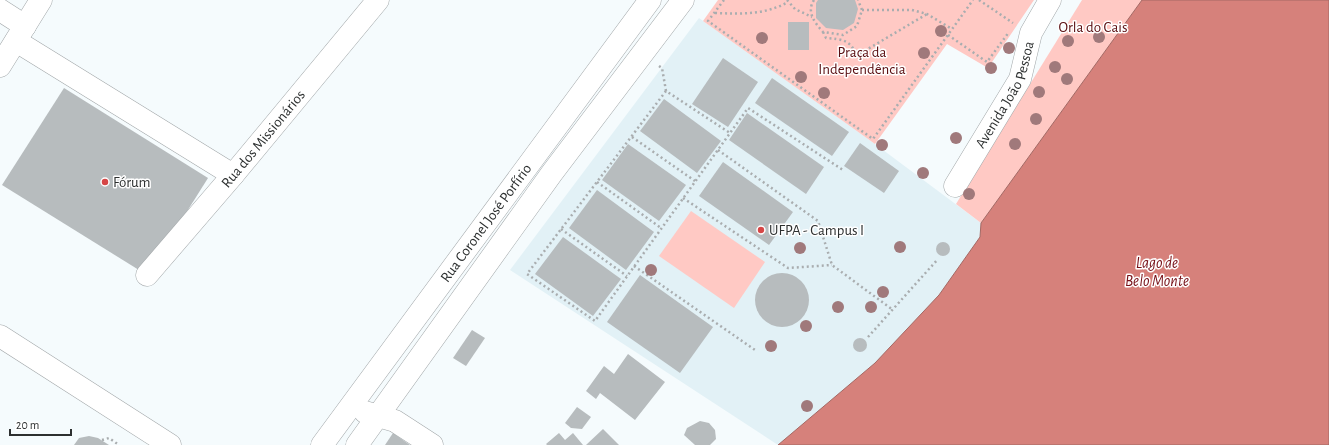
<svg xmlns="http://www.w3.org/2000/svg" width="1329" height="445" font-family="'Alegreya Sans',sans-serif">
<rect width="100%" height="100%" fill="#f5fbfd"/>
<polygon fill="#e2f1f6" points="699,18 875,144 981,223 980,237 939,295 875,363 778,445 510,270"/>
<g fill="#ffc9c4">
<polygon points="718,0 1034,0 988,68 947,44 875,144 703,21"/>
<polygon points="1082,0 1142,0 981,223 956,204"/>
<polygon points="691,211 765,262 734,308 659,256"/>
</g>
<polygon fill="#d6817b" stroke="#a36964" points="1142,0 1329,0 1329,445 778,445 875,363 939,295 980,237 981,223"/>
<g fill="#b7bcbe">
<polygon points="818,0 855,0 858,9 854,23 843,30 826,28 816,18 816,3"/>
<rect x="788" y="22" width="21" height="28"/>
<polygon points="723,58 758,82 728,127 692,104"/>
<polygon points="772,78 849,132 832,156 755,103"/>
<polygon points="64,88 208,178 147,275 2,185"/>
<polygon points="664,99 721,141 697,173 640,131"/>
<polygon points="747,113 824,167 806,194 729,140"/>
<polygon points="860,143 899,171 884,193 844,166"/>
<polygon points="628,144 686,185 659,221 602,180"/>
<polygon points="723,162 793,212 769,245 699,196"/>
<polygon points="597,190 654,232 626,270 569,228"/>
<polygon points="563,237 621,279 593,316 535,274"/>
<circle cx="943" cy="249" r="7"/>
<circle cx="782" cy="300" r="27"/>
<polygon points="640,275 713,327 680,373 607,322"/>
<polygon points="472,330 485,338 466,366 453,358"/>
<circle cx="860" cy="345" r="7"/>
<polygon points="628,354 665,382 635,420 600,393 596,399 586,391 604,366 614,374"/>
<polygon points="577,407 591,417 582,429 571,428 565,423"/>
<polygon points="700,421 709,423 715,430 716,439 710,445 695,445 684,435 687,428"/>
<polygon points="603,429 619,445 586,445"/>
<polygon points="393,433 410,445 385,445"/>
<polygon points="559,433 565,440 573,433 583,445 547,445 546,444"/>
<polygon points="89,436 98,438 109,445 74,445 79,438"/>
</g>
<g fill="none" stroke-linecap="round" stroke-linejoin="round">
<g stroke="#a2a7a9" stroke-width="23">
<g id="minor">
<polyline points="0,10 25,26"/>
<polyline points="16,41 233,175"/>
<polyline points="0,66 41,0"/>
<path id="s1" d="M955 186 1020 79 1031 33 1050 0"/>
<path id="s2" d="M147 275 233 175 378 0"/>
<polyline points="0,336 170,445"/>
<polyline points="365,412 395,421 432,445"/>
<path id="s3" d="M322 445 650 0"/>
<polyline points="357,445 552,173 683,0"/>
</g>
</g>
<g stroke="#a9adaf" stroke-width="2.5" stroke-dasharray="2 3" stroke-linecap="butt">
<polyline points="724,0 708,21 873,139 973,0"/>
<polyline points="787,0 795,9 812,17"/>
<path d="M814 0C806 12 815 23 823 32L843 35 857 26 862 10 858 0"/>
<polyline points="979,0 1013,23"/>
<polyline points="862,10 912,10 927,14 952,29"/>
<path d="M715 13C741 14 765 15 788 2"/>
<path d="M823 32 826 38C841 39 852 40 856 56L927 14"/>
<polyline points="948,35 987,62 1009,32"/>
<polyline points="659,66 662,68 666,91 730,133"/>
<polyline points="666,91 527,274 595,321 748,108 843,170"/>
<polyline points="632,137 695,181"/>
<polyline points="718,150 818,221 832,265 893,310"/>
<polyline points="597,182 661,228"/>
<polyline points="683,198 788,268 832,265"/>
<polyline points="561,229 627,276"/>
<polyline points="634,266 755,350"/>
<polyline points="868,337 938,259"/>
<polyline points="102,440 109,438 119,445"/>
</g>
<use href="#minor" stroke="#fff" stroke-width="22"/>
</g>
<g fill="#a0797b">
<circle cx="941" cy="31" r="6"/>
<circle cx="1099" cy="37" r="6"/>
<circle cx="762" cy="38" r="6"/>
<circle cx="1068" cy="41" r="6"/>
<circle cx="1009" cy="48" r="6"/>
<circle cx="924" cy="53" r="6"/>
<circle cx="1055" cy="67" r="6"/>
<circle cx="991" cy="68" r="6"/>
<circle cx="801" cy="77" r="6"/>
<circle cx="1067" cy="79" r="6"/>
<circle cx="1039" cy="92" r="6"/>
<circle cx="824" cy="93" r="6"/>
<circle cx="1036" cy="119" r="6"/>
<circle cx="956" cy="138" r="6"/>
<circle cx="1015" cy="144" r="6"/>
<circle cx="882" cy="145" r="6"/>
<circle cx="923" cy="173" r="6"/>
<circle cx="969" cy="194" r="6"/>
<circle cx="900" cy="247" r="6"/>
<circle cx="800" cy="248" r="6"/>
<circle cx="651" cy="270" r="6"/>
<circle cx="883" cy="292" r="6"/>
<circle cx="838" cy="307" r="6"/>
<circle cx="871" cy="307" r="6"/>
<circle cx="806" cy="326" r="6"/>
<circle cx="771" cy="346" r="6"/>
<circle cx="807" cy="406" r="6"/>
</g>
<g fill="#d64646" stroke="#fff" stroke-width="1.5">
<circle cx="105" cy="182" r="4"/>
<circle cx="761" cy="230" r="4"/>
</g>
<g text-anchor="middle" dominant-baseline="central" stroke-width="3" stroke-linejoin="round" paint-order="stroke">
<g font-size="15" fill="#5a0e11" stroke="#fff">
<text x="1093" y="27">Orla do Cais</text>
<text x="862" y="52">Praça da<tspan x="862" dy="17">Independência</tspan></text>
</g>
<g font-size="15" fill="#2d3030" stroke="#fff">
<text stroke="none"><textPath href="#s1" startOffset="105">Avenida João Pessoa</textPath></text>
<text stroke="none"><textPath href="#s2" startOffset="179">Rua dos Missionários</textPath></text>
<text stroke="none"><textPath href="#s3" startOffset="276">Rua Coronel José Porfírio</textPath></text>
</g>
<g font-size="15" fill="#2d3030" stroke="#fff" text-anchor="start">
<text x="113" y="182">Fórum</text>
<text x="769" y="230">UFPA - Campus I</text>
</g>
<g font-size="16" font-style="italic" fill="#771017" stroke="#fff">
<text x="1157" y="263">Lago de<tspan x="1157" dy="18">Belo Monte</tspan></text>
</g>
</g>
<path d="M10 429v6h61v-6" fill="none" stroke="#2d3030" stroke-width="2"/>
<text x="16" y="429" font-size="12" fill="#2d3030" stroke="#ffffff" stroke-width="3" paint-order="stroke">20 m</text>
</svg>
